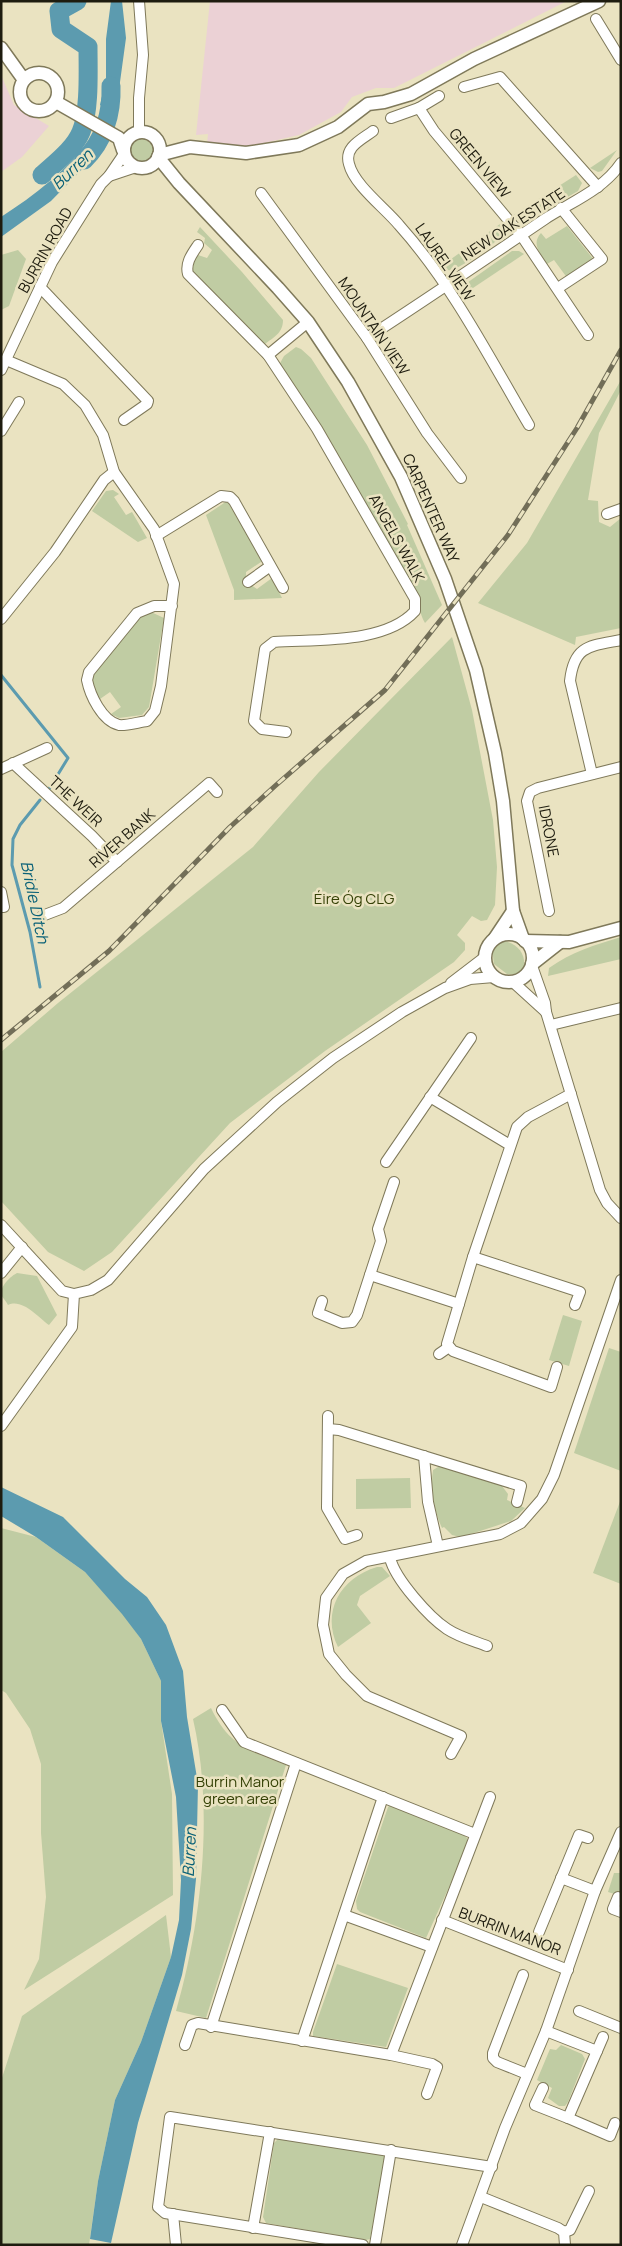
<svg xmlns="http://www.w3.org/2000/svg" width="622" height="2246" font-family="Manrope,sans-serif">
<rect width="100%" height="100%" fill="#eae3c1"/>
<g fill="#ebd1d5">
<polygon points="210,1 567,1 394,88 376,88 352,97 341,112 299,135 242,148 207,144 208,134 196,135"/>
<polygon points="1,75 14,105 49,126 22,157 1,172"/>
</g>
<g fill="#c0cca3">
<circle cx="141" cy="151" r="12"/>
<polygon points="617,150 602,171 598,172 590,168"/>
<polygon points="576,175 582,183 578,191 528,220 521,220 512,216"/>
<path d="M500 224 503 233C499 242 461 268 451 270 447 271 444 269 440 267Z"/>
<path d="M567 226 594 260 568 279 554 260 547 264C540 253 531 244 541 233L546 239Z"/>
<path d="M200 227 242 272 283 320C283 333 274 337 265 344L194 276C191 267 192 263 198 255L207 258 212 250 204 243 205 238 197 232Z"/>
<polygon points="18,250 26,259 9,306 1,310 1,255"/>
<polygon points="512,251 519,251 524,254 461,296 464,285"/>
<path d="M296 347 301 349 311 358 367 445 408 524 407 525 442 605 425 623C419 613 419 602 414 590L322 427 279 365 284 356Z"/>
<polygon points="621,380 621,390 599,433 588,500 598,501 599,522 610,527 621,518 621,628 576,637 575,645 478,603 527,543"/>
<polygon points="113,490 119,494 114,497 126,515 132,512 147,538 138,542 92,511 106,491"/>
<polygon points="227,501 261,558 261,562 246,572 246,582 257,589 272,578 282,598 234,600 234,590 206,515"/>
<polygon points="151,612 164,618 149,707 142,715 119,718 111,714 121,707 110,692 100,699 90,682 91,676 140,614"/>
<polygon points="452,637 472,710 493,820 497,867 495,905 487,920 481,921 472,916 457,935 465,943 465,950 454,962 325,1051 230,1123 112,1252 84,1271 48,1252 1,1201 1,1052 58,1003 253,847 319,772"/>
<path d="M621 937V959L548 976 549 968C571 952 595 945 621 937Z"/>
<path d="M504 941C518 944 526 954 524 968L518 974H507L494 964 492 948 498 942Z"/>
<path d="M17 1273 37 1276 57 1315 49 1325C38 1317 22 1298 8 1305 6 1301 3 1298 1 1295 0 1286 11 1276 17 1273Z"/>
<polygon points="563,1315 582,1321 569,1366 549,1360"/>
<polygon points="609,1348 621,1352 621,1471 574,1453"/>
<path d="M438 1467H444L502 1486 508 1494 507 1500 525 1508 511 1521 477 1532 460 1537 452 1535 444 1527 442 1528C434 1511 430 1488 433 1470Z"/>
<polygon points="410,1478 411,1508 356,1509 356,1479"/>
<polygon points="621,1499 621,1584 593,1573"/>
<polygon points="1,1528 36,1537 85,1572 123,1614 141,1639 161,1681 161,1721 172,1794 173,1895 24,1990 39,1959 46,1897 41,1833 41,1764 30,1729 6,1693 1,1690"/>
<path d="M377 1567H382L390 1576 360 1596 357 1605 371 1623 338 1647C321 1612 340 1578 377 1567Z"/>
<path d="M211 1708C229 1746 250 1751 286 1765L206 2018 176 2011C202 1921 214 1810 193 1719Z"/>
<polygon points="392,1804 462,1833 467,1838 468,1845 426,1938 360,1912 357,1909 356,1901 388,1807"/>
<polygon points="614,1873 621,1873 621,1896 608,1892"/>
<polygon points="166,1915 171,1957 141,2042 115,2100 98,2181 89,2245 1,2245 1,2081 22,2016"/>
<polygon points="337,1964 408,1988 386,2047 313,2036 313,2032"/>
<polygon points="561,2045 582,2054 585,2059 568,2102 565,2106 559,2106 548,2098 552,2088 537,2080 550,2049 556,2050"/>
<polygon points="278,2139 383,2155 385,2157 370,2239 366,2240 266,2223 263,2217 274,2143"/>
</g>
<g fill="#5c9baf">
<polygon points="111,1 122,1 126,38 120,82 114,114 100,105 106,80 106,39"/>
<path d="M92 138 103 144 99 152 51 201 1 237V217C35 195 67 170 92 138Z"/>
<polygon points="1,1487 63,1517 125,1579 147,1597 166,1625 183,1671 187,1717 198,1784 196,1879 191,1929 182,1975 138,2123 111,2243 90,2239 98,2181 115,2100 141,2042 171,1957 179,1920 181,1880 176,1797 161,1721 161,1681 141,1639 122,1614 85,1572 36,1537 1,1516"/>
</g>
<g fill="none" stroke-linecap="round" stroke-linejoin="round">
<g stroke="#5c9baf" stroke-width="3">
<polyline points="1,675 68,758 49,789"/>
<polyline points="40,987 30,932 12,865 13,839 20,825 40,800"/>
</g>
<g stroke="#5c9baf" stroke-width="19">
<path d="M84 160C104 141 112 113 111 86"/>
<path d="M42 175C55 163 74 149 81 132 90 111 88 70 88 47L61 29 59 11 77 1"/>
</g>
<g stroke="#7f795a" stroke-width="12">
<g id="minor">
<polyline points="596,19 621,60"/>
<polyline points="464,87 500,77 598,187"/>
<polyline points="439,96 419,108 434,131 521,235 588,335"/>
<polyline points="391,118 419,108"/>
<path d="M373 131C361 140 344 147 349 164 354 185 385 208 399 225 452 284 489 357 529 425"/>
<polyline points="139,132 139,98 143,55 139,1"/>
<polyline points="109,176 136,167"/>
<polyline points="261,193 367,338 427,433 461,478"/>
<path d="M198 245C192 254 185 263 188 274L268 355 317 429 415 599V611C385 644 317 639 274 642L265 649 254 721 262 729 286 732"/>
<polyline points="40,287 148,401 147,404 124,420"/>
<polyline points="558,288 602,259 561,208"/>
<path d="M367 338C427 299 486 259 545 219 571 202 603 190 621 163"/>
<polyline points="268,355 308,322"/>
<path d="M6 360 63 384 85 405 103 435 114 472 154 529 174 584 161 686 155 711 147 721C139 722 126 726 119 725 102 721 90 695 87 680L89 672 137 613 154 606H172"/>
<polyline points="1,370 52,262 101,184 109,176 124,154"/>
<polyline points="1,431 19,402"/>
<polyline points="607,514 621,509"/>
<polyline points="156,536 221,496 230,497 234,501 283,588"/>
<polyline points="248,582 269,567"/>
<polyline points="1,619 55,552 104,480 114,472"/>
<polyline points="13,763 92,836 117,862"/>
<polyline points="1,769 47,748"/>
<path d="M592 774 570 681C574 645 590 646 621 640"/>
<polyline points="1,907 4,907 1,892"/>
<polyline points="549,911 527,801 530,792 538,788 621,767"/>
<polyline points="42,916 63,908 209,783 217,792"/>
<polyline points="532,966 545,1003 546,1012 600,1190 607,1203 621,1218"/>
<polyline points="513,982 546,1012"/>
<polyline points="451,983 485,957"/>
<polyline points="551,1025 621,1008"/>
<polyline points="430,1097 510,1145"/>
<polyline points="386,1162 471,1038"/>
<polyline points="1,1225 62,1291 74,1294"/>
<polyline points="473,1257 580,1292 575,1305"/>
<polyline points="1,1273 22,1247"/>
<polyline points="370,1275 459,1304"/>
<polyline points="322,1301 318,1313 342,1323 352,1322 357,1315 381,1241 378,1229 394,1182"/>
<polyline points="439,1354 449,1347"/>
<polyline points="557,1367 551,1387 453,1351 447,1344 473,1257 517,1127 528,1117 571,1094"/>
<polyline points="328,1416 327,1508 345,1539 357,1535"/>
<polyline points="1,1426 72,1327 74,1294 91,1290 108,1280 204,1169 277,1102 333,1058 402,1012 445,988 470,979 494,977"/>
<polyline points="328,1429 339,1430 521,1486 517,1502"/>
<polyline points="424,1456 428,1502 438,1546"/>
<path d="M390 1558C395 1579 429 1617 447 1629 459 1637 474 1641 487 1646"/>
<polyline points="222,1710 244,1742 475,1834"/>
<polyline points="451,1754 461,1736 367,1696 346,1675 329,1654 323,1625 326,1598 343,1574 366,1561 500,1534 521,1523 542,1499 554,1475 621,1280"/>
<polyline points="561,1878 595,1891"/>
<polyline points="618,1897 613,1909 621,1912"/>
<polyline points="344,1915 432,1947"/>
<polyline points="442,1920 568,1970"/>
<polyline points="539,1932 579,1835 588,1838"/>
<polyline points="523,1975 493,2053 493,2058 497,2062 527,2074"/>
<polyline points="579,2011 621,2028"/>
<polyline points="211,2027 296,1763"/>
<polyline points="546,2031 597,2051"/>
<polyline points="302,2041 383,1797"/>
<polyline points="185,2045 192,2025 198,2023 391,2055 432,2064 437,2067 427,2094"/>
<polyline points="391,2055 490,1797"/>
<polyline points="543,2088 535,2105 568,2118 603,2037"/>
<polyline points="568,2118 610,2136 615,2123"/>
<polyline points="481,2197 558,2228 564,2232 565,2245"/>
<polyline points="173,2214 176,2245"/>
<polyline points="253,2228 270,2132"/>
<polyline points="564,2232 570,2230 589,2191"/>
<polyline points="363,2245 165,2213 158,2207 170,2117 492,2167"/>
<polyline points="375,2245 391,2150"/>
<polyline points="462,2245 505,2128 546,2031 595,1891 621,1832"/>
</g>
</g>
<g stroke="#7f795a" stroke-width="15">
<g id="tertiary">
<polyline points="1,48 24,80"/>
<circle cx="39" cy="92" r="19"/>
<polyline points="56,102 119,138 123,150"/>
<circle cx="142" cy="150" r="18"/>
<polyline points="159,155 190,147 246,153 299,145 338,127 368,104 384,102 411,94 474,59 599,1"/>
<polyline points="158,157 179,183 278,288 308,322 348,382 401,477 445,579 476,670 495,753 503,801 513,911 523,939"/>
<circle cx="509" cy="958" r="24"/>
<polyline points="495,938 513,911"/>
<polyline points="525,941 569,942 621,928"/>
<polyline points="532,964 560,942"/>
</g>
</g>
<use href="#minor" stroke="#fff" stroke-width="10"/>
<use href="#tertiary" stroke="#fff" stroke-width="12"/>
<g stroke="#726e58" stroke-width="5">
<polyline id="rail" points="1,1040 109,951 230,827 275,786 385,690 508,535 577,428 621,350"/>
</g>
<use href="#rail" stroke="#eae3c1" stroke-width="3" stroke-dasharray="9" stroke-linecap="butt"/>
</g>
<g text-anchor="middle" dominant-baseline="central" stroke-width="5" stroke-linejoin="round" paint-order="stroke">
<g font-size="15" fill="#1e1c0f" stroke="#eae3c1">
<text transform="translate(480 163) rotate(50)">GREEN VIEW</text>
<text transform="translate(513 224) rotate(-33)">NEW OAK ESTATE</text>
<text transform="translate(45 250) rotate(-61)">BURRIN ROAD</text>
<text transform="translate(445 262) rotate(55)">LAUREL VIEW</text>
<text transform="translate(374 326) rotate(56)">MOUNTAIN VIEW</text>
<text transform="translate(431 508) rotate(66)">CARPENTER WAY</text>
<text transform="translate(397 538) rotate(61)">ANGELS WALK</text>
<text transform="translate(76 801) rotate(43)">THE WEIR</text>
<text transform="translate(549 831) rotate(79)">IDRONE</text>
<text transform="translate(122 838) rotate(-41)">RIVER BANK</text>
<text transform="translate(510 1931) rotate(21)">BURRIN MANOR</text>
</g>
<g font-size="15" fill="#354106" stroke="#eae3c1">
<text x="354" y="898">Éire Óg CLG</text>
<text x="240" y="1781">Burrin Manor<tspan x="240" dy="17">green area</tspan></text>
</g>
<g font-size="16" font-style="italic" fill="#0a6177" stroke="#eae3c1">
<text transform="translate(72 169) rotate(-44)">Burren</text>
<text transform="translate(35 902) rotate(78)">Bridle Ditch</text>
<text transform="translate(189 1852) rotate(-87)">Burren</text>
</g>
</g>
<rect width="622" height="2246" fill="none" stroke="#1e1c0f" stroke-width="5"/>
</svg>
